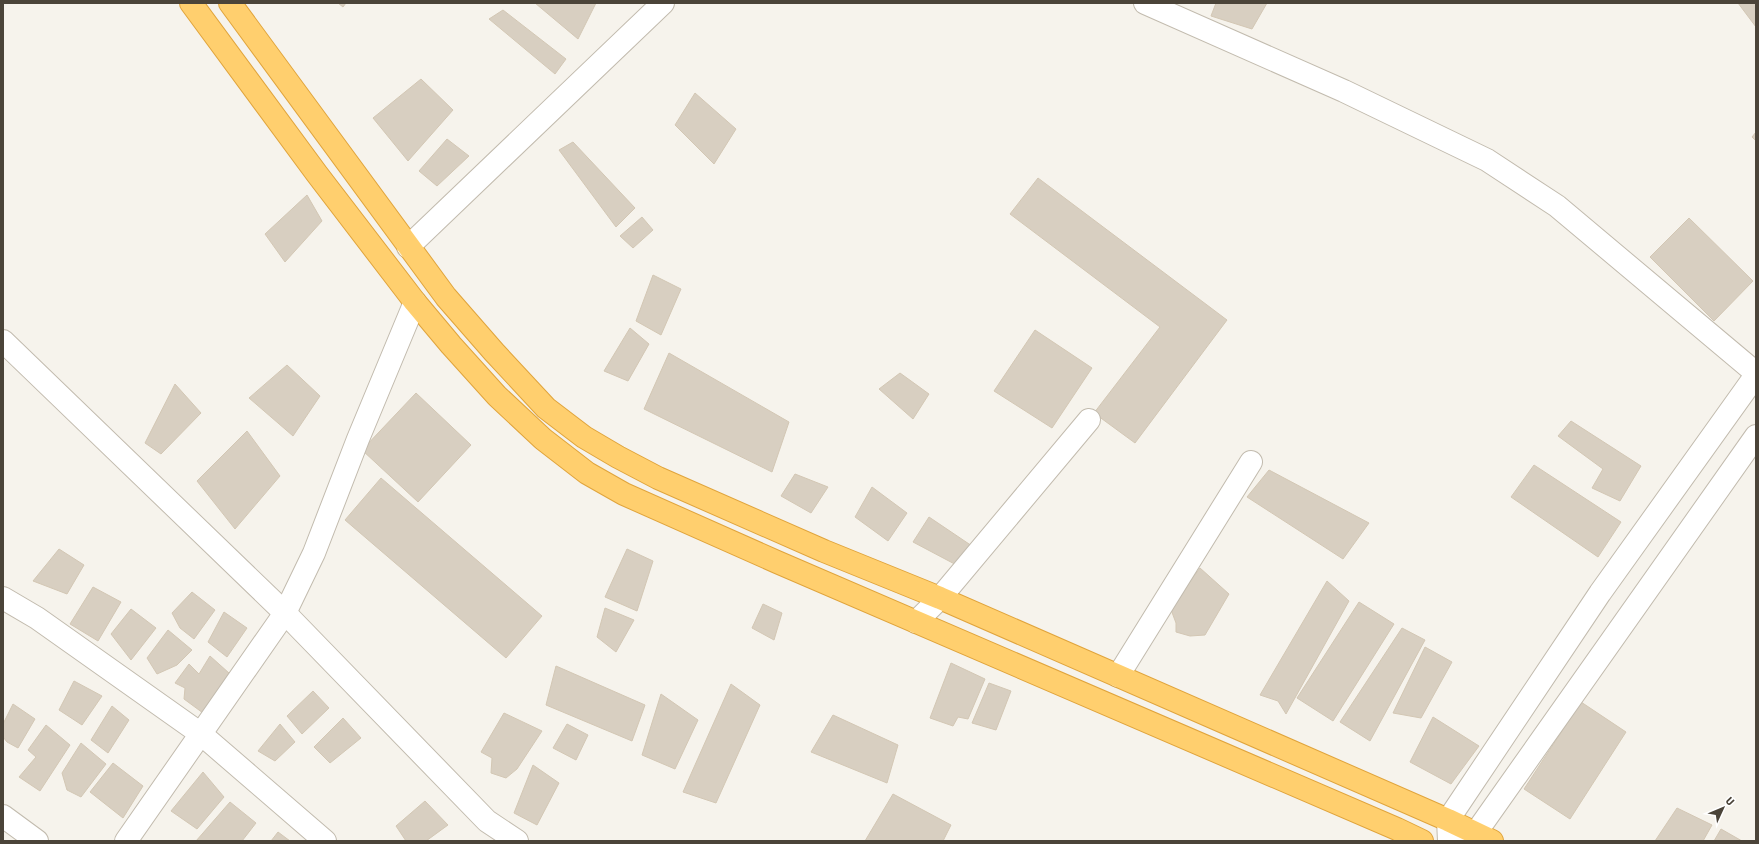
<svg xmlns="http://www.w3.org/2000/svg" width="1759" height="844" font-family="'Asap Condensed',sans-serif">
<rect width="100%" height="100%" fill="#f6f3ec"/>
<g fill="#d8cfc1" stroke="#d3c7b4">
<polygon points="338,3 346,3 343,7"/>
<polygon points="535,3 596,3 578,39"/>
<polygon points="1216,3 1267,3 1252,29 1211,16"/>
<polygon points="1738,3 1756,3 1756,27"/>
<polygon points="503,10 566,59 555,74 489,19"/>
<polygon points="421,79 453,110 408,161 373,118"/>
<polygon points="695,93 736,129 714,164 675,125"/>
<polygon points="1756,132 1756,141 1752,137"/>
<polygon points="447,139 469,156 437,186 419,171"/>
<polygon points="573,142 635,208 616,227 559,150"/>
<polygon points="1038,178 1227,320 1135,443 1094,413 1160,327 1010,214"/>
<polygon points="307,195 322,221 285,262 265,234"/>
<polygon points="642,217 653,230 633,248 620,236"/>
<polygon points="1689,218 1753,281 1714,321 1650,257"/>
<polygon points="653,275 681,289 661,335 636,321"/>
<polygon points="630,328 649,344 628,381 604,371"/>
<polygon points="1035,330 1092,368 1052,428 994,391"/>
<polygon points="669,353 789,422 772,472 644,409"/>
<polygon points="287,365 320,396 293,436 249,398"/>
<polygon points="900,373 929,394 913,419 879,389"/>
<polygon points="175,384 201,413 161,454 145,443"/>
<polygon points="416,393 471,445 418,502 362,450"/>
<polygon points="1571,421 1641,466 1620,501 1592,488 1603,469 1558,436"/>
<polygon points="247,431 280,476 235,529 197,481"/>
<polygon points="1534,465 1621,522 1598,557 1511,497"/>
<polygon points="1269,470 1369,523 1343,559 1247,497"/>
<polygon points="795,474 828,487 811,513 781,496"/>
<polygon points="381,478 542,616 506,658 345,520"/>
<polygon points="872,487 907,513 888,541 855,517"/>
<polygon points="929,517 975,548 964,569 913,542"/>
<polygon points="59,549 84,565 67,594 33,581"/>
<polygon points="627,549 653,561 637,611 605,597"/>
<polygon points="1200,568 1229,594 1205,635 1190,636 1176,632 1176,623 1170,607"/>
<polygon points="1327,581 1349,601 1286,714 1278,701 1260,695"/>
<polygon points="93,587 121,602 98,641 70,624"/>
<polygon points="192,592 215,610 194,639 180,628 172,613"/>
<polygon points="1359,602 1394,624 1333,721 1297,698"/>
<polygon points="763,604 782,613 774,640 752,628"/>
<polygon points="605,608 634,620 616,652 597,637"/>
<polygon points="131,609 156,628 131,660 111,634"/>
<polygon points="224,612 247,628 227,657 208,642"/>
<polygon points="1402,628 1425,640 1370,741 1340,722"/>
<polygon points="168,630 192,650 177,665 157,674 147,658"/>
<polygon points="1425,647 1452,662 1421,718 1393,713"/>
<polygon points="210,656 229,673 203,713 184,699 185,688 175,683 189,664 199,674"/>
<polygon points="951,663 985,679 968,719 958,717 953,726 930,718"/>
<polygon points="556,666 645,705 632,741 546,705"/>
<polygon points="74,681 102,696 82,725 59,710"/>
<polygon points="989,683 1011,691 996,730 972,723"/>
<polygon points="731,684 760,705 716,803 683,792"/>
<polygon points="313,691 329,708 302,734 287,716"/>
<polygon points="661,694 698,720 675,769 642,755"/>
<polygon points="1581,702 1626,732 1570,819 1524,789"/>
<polygon points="13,704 35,719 18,748 7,742 3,737 3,724"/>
<polygon points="112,706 129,720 108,753 91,740"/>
<polygon points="504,713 542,731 517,769 506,778 491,773 492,758 481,752"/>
<polygon points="833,715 898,745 887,783 811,752"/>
<polygon points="1433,717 1479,746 1451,784 1410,762"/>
<polygon points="343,718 361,738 330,763 314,747"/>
<polygon points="280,724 295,742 275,761 258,751"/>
<polygon points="567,724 588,735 576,760 553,748"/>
<polygon points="46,725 70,745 40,791 19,777 36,757 28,750"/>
<polygon points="81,743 106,764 81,797 67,790 62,773"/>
<polygon points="113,763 143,786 123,818 90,792"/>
<polygon points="533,765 559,783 537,825 514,813"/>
<polygon points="203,772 224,797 197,829 171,811"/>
<polygon points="893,794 951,825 943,841 865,841"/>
<polygon points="425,801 448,825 426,841 406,841 396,826"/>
<polygon points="230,802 256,823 242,841 196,841"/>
<polygon points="1677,808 1712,825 1703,841 1655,841"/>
<polygon points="1721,829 1742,841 1714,841"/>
<polygon points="278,832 290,841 271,841"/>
</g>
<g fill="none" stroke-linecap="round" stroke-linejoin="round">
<g stroke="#c2bbae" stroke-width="24">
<g id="street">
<polyline points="1145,3 1344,91 1487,160 1557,206 1756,373"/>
<polyline points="408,247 663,3"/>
<polyline points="3,341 285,613 487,821 517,841"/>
<polyline points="3,598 37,618 201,734 325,841"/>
<polyline points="916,622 940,598 1089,420"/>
<polyline points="1118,676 1251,462"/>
<polyline points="3,816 37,841"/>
<polyline points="126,841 285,613 314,553 358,439 415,302"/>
<polyline points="1449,841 1448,820 1600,593 1756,375"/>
<polyline points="1466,841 1475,834 1756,436"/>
</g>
</g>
<g stroke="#e0a43c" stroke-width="24">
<g id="highway">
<polyline points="191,3 317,174 415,302 451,345 497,396 543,439 587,473 624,494 777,562 1397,829 1422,841"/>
<polyline points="230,3 446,297 494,352 546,408 584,437 618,457 658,478 824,551 940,598 1448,820 1492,841"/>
</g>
</g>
<use href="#street" stroke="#fff" stroke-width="22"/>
<use href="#highway" stroke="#ffcf6e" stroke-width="22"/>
</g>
<rect width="1759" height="844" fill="none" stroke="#4b4439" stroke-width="8"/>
<g transform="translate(1723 808) rotate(46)" stroke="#ffffff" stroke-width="3" paint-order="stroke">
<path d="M0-3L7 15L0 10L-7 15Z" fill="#4b4439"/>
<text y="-6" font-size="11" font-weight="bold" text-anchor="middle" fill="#4b4439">U</text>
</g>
</svg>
